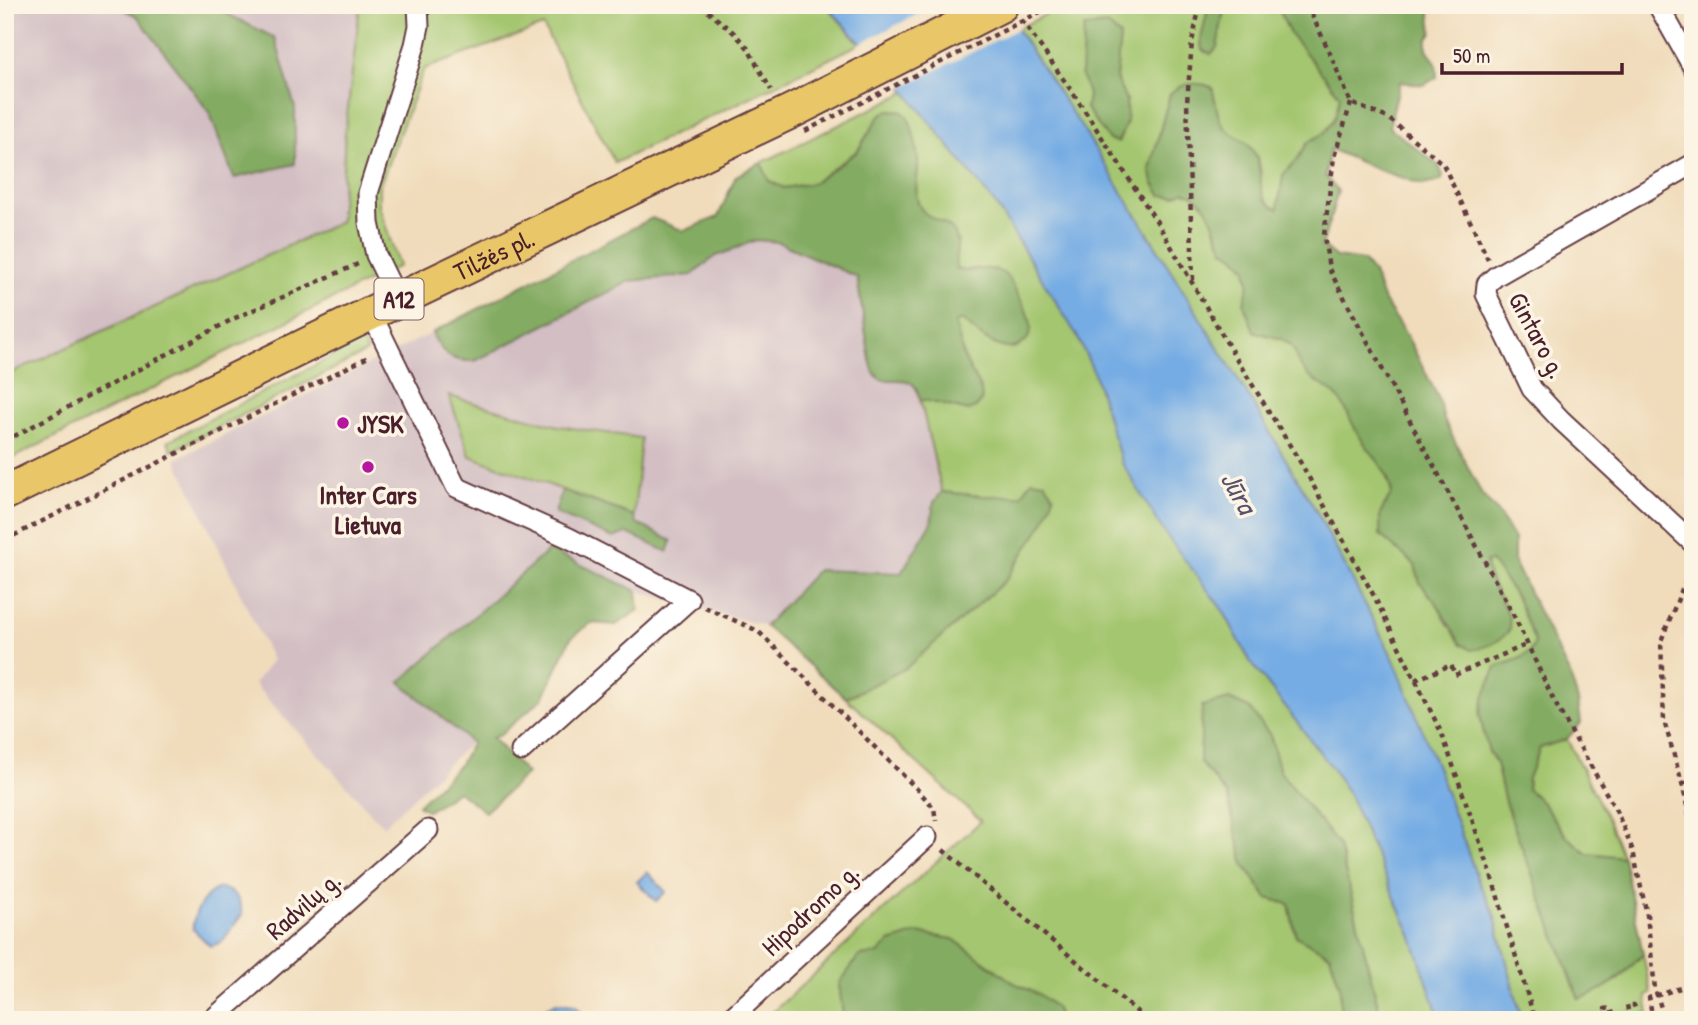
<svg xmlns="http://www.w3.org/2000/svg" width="1698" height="1025" font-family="'Patrick Hand',sans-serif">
<rect width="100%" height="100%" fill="#fcf5e5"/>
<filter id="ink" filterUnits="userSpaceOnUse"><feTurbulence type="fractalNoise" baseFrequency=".0143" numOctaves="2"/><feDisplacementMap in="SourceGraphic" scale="14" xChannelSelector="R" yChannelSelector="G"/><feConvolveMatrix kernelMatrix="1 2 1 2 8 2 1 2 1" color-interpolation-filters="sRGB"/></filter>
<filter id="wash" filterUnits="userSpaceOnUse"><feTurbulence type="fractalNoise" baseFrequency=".00686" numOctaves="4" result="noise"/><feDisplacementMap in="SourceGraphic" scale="28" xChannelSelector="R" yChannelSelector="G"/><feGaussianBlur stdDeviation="1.57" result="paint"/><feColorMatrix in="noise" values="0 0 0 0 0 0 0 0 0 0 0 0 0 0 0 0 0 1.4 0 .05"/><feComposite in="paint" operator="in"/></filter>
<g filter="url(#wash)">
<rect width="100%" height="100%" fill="#f0dcbb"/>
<g fill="#d2bec3">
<polygon points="5,5 360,5 345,133 340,222 5,376"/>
<polygon points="756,240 778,242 857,277 874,373 881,380 912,382 917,386 942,492 934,502 931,524 901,573 817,570 765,626 637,591 549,550 401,681 470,743 383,826 254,684 272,660 176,459 432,333 441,352 450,357 475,361 630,281 692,275 714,257"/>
</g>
<g fill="#a4c66f" stroke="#77724d" stroke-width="2" fill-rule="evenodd">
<polygon points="360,5 826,5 860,44 615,163 543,26 424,69 379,187 379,206 399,266 5,462 5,376 340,222 345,133"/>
<path d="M1064 5H1209L1201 39 1202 50 1211 54 1217 47 1225 5H1277L1289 32 1340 96 1335 118 1324 133 1308 142 1297 160 1284 175 1278 209C1252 197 1265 183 1259 163 1251 138 1232 140 1222 124 1216 114 1215 98 1212 87L1170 94 1150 169 1174 196 1184 191 1196 195 1205 204 1211 215 1219 240 1246 268 1249 283 1244 304 1254 331 1285 340 1295 349 1297 361 1337 396 1345 407 1360 437 1382 464 1392 493 1380 514 1415 565 1420 583 1438 605 1449 626 1494 589 1487 576 1486 562 1491 560 1517 598 1535 642C1530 659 1512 661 1496 667L1483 700 1480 714 1484 734 1489 751 1496 763 1505 802 1579 999 1618 980 1643 954 1651 994 1646 996 1650 1020H1522L1493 910 1479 883 1437 767 1318 514 1150 236 1017 29ZM1120 36 1116 79 1126 100 1086 108 1088 96Z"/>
<path d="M906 92 996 205 1076 334 1093 370 1122 463 1224 612 1250 661 1332 768 1349 795 1411 934 1440 1020H1373L1380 1014 1339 846 1280 772 1270 735 1200 762 1227 795 1244 864 1267 898 1289 904 1296 936 1330 955 1340 986V1017L1347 1020H1060L1055 1007 1040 995 1014 983 953 939 890 942 877 954 859 957 839 984 843 1015 837 1020H764L981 821 846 698 906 668 1021 496H984L942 492 920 399 969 411 981 390 964 358 954 323 957 320H962C981 335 1001 358 1026 341L977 268 963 271 956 269 954 260 958 241 948 226 925 214 918 205 916 194 918 161 902 111 889 110 880 115 857 151 813 183 784 188 769 181 761 163Z"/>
<polygon points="362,341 367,352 172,451 168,441"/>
<polygon points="449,396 558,426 641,438 634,516 470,456"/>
<polygon points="1567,739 1607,818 1623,857 1587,853 1567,837 1541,801 1527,789 1528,778 1540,748"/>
</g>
<g fill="#83ab62" stroke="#666546" stroke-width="2">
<polygon points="115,5 210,5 275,38 295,108 295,164 234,178 209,112 137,16"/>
<polygon points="1209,5 1225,5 1217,47 1211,54 1202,50 1201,39"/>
<path d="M1277 5H1429L1432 32 1427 40V49L1436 63 1437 77 1424 85 1400 82 1389 127 1439 166 1443 176 1441 181 1423 185 1376 169 1330 149 1325 176 1338 191 1322 246 1336 257 1363 261 1373 273 1384 301 1408 338 1438 397 1444 420 1482 495 1499 514 1514 539V562L1570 675 1578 701 1581 723 1567 739 1540 748 1528 778 1527 789 1541 801 1567 837 1587 853 1623 857 1643 954C1621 977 1609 989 1579 999L1505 802 1496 763 1489 752 1484 734 1480 715 1483 700 1496 667C1512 661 1530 659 1535 642L1517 598 1491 561 1486 562C1487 588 1510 603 1510 629 1501 642 1485 648 1471 650L1460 643 1438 605 1420 583 1415 565 1380 535V514L1392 493C1385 464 1375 460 1360 437 1350 423 1348 407 1335 395 1326 386 1313 381 1305 372 1295 362 1298 348 1285 341 1277 336 1264 336 1254 331L1244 304 1249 283 1246 268 1235 256 1224 250C1213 226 1211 201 1185 191L1174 196 1161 195 1153 182 1150 169 1170 94C1180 83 1198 81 1212 87 1215 98 1216 114 1222 124 1231 138 1248 137 1256 157 1265 177 1253 199 1278 209L1283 175 1297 160 1308 142 1324 133 1335 118 1340 96 1289 32Z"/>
<polygon points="1108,25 1120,36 1116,79 1126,100 1127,122 1118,142 1109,140 1086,108 1088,95 1081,73 1084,27"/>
<path d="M889 110C894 111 900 110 904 113 912 118 918 154 918 164 918 177 914 190 918 202 923 221 945 218 954 232 961 243 954 257 956 269 972 275 985 263 1003 273 1010 277 1014 288 1018 295 1026 310 1040 330 1023 343 1017 348 1009 349 1002 347 987 343 974 330 962 320L955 323 964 358 981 390 982 399 977 407 969 411 920 399C914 375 903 381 881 380L874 373 870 360 857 277 778 242 756 240 714 257 692 275 630 281 475 361C451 362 442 355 432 333L652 218 684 231 718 217 736 176 761 163 769 181 784 188 813 183 857 152 880 115Z"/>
<polygon points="1032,480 1045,482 1054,496 1044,522 1005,581 906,668 846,698 765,626 817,570 901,573 931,524 934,502 942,492 984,496 1021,496"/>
<polygon points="562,490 634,516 636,523 672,541 668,552 627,533 613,538 555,513"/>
<polygon points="549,550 637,591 639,610 616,625 591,623 571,638 543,698 500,735 492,738 527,774 485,812 458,791 428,811 418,805 460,764 472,743 400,682"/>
<path d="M1229 699 1249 708 1270 735 1280 772 1339 846 1380 1015C1369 1022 1352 1022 1340 1017V986L1330 955 1296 936 1289 904 1267 898 1244 864 1227 795 1200 762 1202 706Z"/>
<polygon points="917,933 953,939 1014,983 1040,995 1055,1007 1060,1020 837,1020 843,1015 839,984 859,956 877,954 890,942"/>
</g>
<g fill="#75ace4" stroke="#606688" stroke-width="2">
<polygon points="826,5 1001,5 1088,137 1249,397 1318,514 1394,660 1437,767 1479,883 1493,910 1522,1020 1440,1020 1411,934 1349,795 1332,768 1250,661 1224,612 1164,532 1122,463 1093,370 1076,334 996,205 906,92"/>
<polygon points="647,872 666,892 656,901 637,882"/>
<path d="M220 888C235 891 241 900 242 915 230 928 228 943 210 946L193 929C192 915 205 892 220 888Z"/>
<polygon points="555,1003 575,1005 589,1020 543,1020 542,1015 546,1008"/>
</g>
<polygon fill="#f0dcbb" points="936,5 1005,5 1020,28 899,89 857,45"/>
</g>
<g filter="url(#ink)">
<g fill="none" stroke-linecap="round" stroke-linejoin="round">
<g stroke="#633b41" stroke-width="23">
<g id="minor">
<polyline points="1658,5 1693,67"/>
<polyline points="1693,164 1496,276 1487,284 1486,294 1532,389 1561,420 1693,543"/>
<polyline points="398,300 376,255 369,223 368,193 415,45 419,26 418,5"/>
<polyline points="371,313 456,487 569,538 689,600 521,751"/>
<polyline points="212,1020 428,830"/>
<polyline points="729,1020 927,837"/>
</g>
</g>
<g stroke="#633b41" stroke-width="37">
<g id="trunk">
<path id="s1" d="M5 493 398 300 794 110 1001 5"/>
</g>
</g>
<g stroke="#633b41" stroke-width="4.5" stroke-dasharray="5 5" stroke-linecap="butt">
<polyline points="700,5 733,32 747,47 771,90"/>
<polyline points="1307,5 1329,51 1351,103 1388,118 1443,164 1488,259"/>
<polyline points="1022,20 1075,96 1157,222 1231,350 1302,465 1374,596 1442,734 1490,871 1535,1020"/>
<polyline points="1351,103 1334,157 1324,235 1329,269 1516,620 1555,703 1617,812 1633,851 1647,915 1655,989 1665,1020"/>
<polyline points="1193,280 1187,102 1192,42 1200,5"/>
<polyline points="5,441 233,319 358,264"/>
<polyline points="5,540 370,356"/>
<polyline points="1693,572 1684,584 1661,641 1664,721 1682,783 1693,833"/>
<polyline points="705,607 758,631 917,789 934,808 936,821"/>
<polyline points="1415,680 1451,665 1455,675 1528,644"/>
<polyline points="1682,783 1693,783"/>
<polyline points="943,850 1147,1020"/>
<polyline points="1607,1020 1605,1009 1611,1008 1615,1020"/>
<polyline points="1630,1020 1627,1005 1634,1005 1639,1020"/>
<polyline points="1653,1020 1649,998 1693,984"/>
</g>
<use href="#minor" stroke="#fff" stroke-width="19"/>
<use href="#trunk" stroke="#e9c769" stroke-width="33"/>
<polyline stroke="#633b41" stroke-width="4.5" stroke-dasharray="5 5" stroke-linecap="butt" points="805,131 1054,5"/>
</g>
</g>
<g fill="#b5179e" stroke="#fcf5e5" stroke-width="2.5">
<circle cx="343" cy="423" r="7"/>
<circle cx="368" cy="467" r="7"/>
</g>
<g text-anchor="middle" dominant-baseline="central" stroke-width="7" stroke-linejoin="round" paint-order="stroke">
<rect fill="#fcf5e5" stroke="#7f5f63" stroke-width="2" x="374.5" y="278.5" width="49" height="41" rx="5"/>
<g font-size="24" font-weight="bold" fill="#4a1f2b">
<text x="399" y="299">A12</text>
</g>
<g font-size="26" fill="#4a1f2b" stroke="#fcf5e5">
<text stroke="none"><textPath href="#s1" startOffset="544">Tilžės pl.</textPath></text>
<text transform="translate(1538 335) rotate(62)">Gintaro g.</text>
<text transform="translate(303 905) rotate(-41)">Radvilų g.</text>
<text transform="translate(810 909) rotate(-43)">Hipodromo g.</text>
</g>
<g font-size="26" font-weight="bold" fill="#4a1f2b" stroke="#fcf5e5" text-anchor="start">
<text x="357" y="423">JYSK</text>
<text x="368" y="494" text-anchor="middle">Inter Cars<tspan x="368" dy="30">Lietuva</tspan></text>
</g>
<g font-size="28" font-style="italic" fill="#59506c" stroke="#fcf5e5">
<text transform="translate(1239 492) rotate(61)">Jūra</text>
</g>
</g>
<rect width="1698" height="1025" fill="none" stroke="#fcf5e5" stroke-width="28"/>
<path d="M1442 63v10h180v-10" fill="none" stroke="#4a1f2b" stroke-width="3.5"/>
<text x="1453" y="63" font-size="21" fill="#4a1f2b" stroke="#fcf5e5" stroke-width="5" paint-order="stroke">50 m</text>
</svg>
